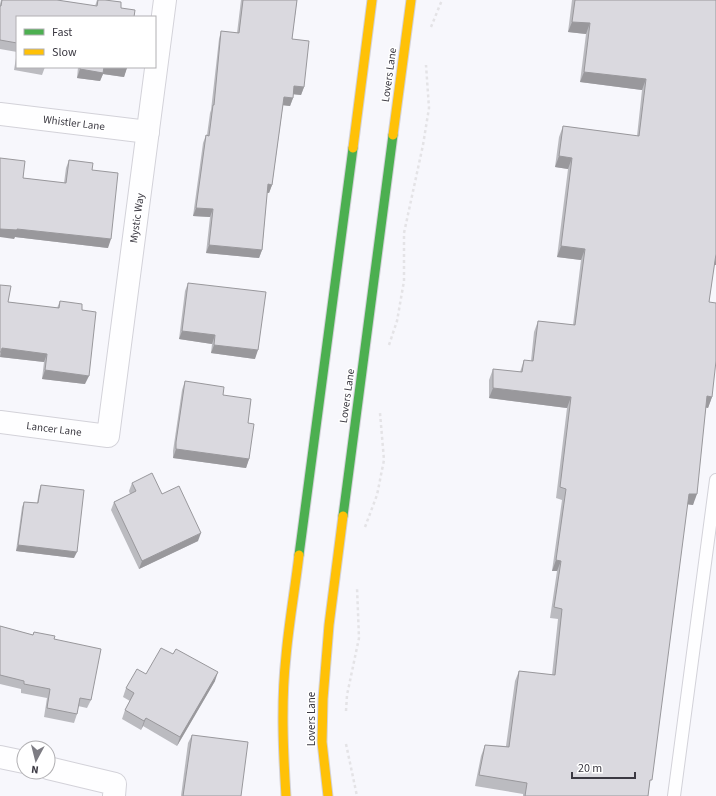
<svg xmlns="http://www.w3.org/2000/svg" width="716" height="796" font-family="'Source Sans 3',sans-serif">
<rect width="100%" height="100%" fill="#f7f7fc"/>
<g fill="none" stroke-linecap="round" stroke-linejoin="round">
<g stroke="#d3d2d9" stroke-width="14">
<polyline id="lane" points="674,796 716,480"/>
</g>
<g stroke="#d3d2d9" stroke-width="24">
<g id="street">
<polyline points="0,114 148,132"/>
<polyline points="0,422 108,436 165,0"/>
<polyline points="0,757 24,762"/>
<polyline points="48,768 115,784 114,796"/>
</g>
</g>
<g stroke="#d3d2d9" stroke-width="11">
<g id="fast">
<polyline points="343,516 393,135"/>
<polyline points="299,555 353,148"/>
</g>
</g>
<g stroke="#d3d2d9" stroke-width="11">
<g id="slow">
<polyline points="393,135 411,0"/>
<polyline points="353,148 372,0"/>
<path d="M286 796C283 749 281 702 286 656 289 622 295 589 299 555"/>
<polyline points="328,796 322,742 323,699 329,625 343,516"/>
</g>
</g>
<g stroke="#e4e3e6" stroke-width="2.5" stroke-dasharray="3 3" stroke-linecap="butt">
<polyline points="431,27 442,0"/>
<polyline points="389,345 397,321 404,281 404,233 423,145 429,108 426,65"/>
<polyline points="365,527 377,495 384,460 380,413"/>
<polyline points="346,711 347,695 359,638 357,587"/>
<polyline points="346,744 357,796"/>
</g>
<use href="#lane" stroke="#fefeff" stroke-width="12"/>
<use href="#street" stroke="#fefeff" stroke-width="22"/>
<use href="#fast" stroke="#4caf50" stroke-width="9"/>
<use href="#slow" stroke="#ffc107" stroke-width="9"/>
</g>
<g fill="#bbbbc0">
<polygon points="1,0 57,0 95,6 97,0 121,2 17,17 17,67 45,67 42,75 14,70 17,52 0,49 0,4"/>
<polygon points="241,0 297,0 292,39 304,87 301,95 293,94 293,98 290,106 283,105 272,185 269,193 267,193 262,250 259,258 206,253 210,217 193,216 203,143 206,135 207,135 210,113 211,110 219,39 221,31 237,33"/>
<polygon points="572,0 716,0 714,265 709,302 712,397 708,408 706,407 693,505 687,504 648,796 523,796 523,794 475,786 481,756 485,745 506,746 515,681 519,671 552,675 558,619 550,618 557,571 552,571 562,500 556,498 567,408 489,398 489,380 493,369 520,372 524,360 531,361 534,332 538,321 573,325 581,260 557,257 568,169 555,167 559,137 563,126 637,136 642,90 580,82 586,34 568,32"/>
<polygon points="78,67 127,67 124,77 103,74 100,81 77,78"/>
<polygon points="69,160 92,170 108,248 15,237 14,239 23,178 64,183 66,168"/>
<polygon points="188,283 255,359 211,353 212,344 179,339 185,291"/>
<polygon points="0,285 8,302 57,308 60,301 82,310 85,384 42,379 44,362 0,357"/>
<polygon points="185,381 223,395 248,423 249,459 246,468 173,458 173,451 182,390"/>
<polygon points="132,483 162,494 198,541 139,569 111,510 114,502 130,494 129,491"/>
<polygon points="41,485 74,558 16,551 22,507 24,502 37,503 39,491"/>
<polygon points="0,626 33,635 34,632 54,639 91,700 87,708 78,706 77,714 74,723 44,717 47,698 21,693 21,689 0,684"/>
<polygon points="146,674 215,681 177,746 143,726 141,730 122,719 125,710 130,701 123,697 126,688"/>
<polygon points="192,735 241,796 181,796 188,743"/>
</g>
<g fill="#99989c">
<polygon points="572,22 590,23 586,34 568,32"/>
<polygon points="104,67 118,67 127,68 124,77 103,74 100,81 77,78 80,69"/>
<polygon points="584,72 646,79 642,90 580,82"/>
<polygon points="294,86 304,87 301,95 291,94"/>
<polygon points="284,97 293,98 290,106 281,105"/>
<polygon points="559,156 572,158 568,169 555,167"/>
<polygon points="268,184 272,185 269,193 265,192"/>
<polygon points="196,208 213,209 210,217 193,216"/>
<polygon points="0,229 17,229 111,239 108,248 15,237 14,239 0,237"/>
<polygon points="209,245 262,250 259,258 206,253"/>
<polygon points="561,246 585,249 581,260 557,257"/>
<polygon points="716,254 716,265 712,265"/>
<polygon points="182,331 215,335 212,344 179,339"/>
<polygon points="214,345 258,350 255,359 211,353"/>
<polygon points="2,348 47,354 44,362 0,357"/>
<polygon points="45,370 89,376 85,384 42,379"/>
<polygon points="493,388 571,397 567,408 489,398"/>
<polygon points="707,396 712,397 708,408 703,407"/>
<polygon points="176,449 249,459 246,468 173,458"/>
<polygon points="689,494 697,494 693,505 685,504"/>
<polygon points="201,533 198,541 139,569 142,561"/>
<polygon points="18,545 77,552 74,558 16,551"/>
<polygon points="556,560 561,561 557,571 552,571"/>
<polygon points="218,672 215,681 177,746 180,737"/>
<polygon points="146,718 143,726 141,730 144,721"/>
</g>
<g fill="#dad9df" stroke="#99989c">
<polygon points="2,0 57,0 97,6 98,0 105,0 121,2 121,8 135,10 134,17 17,17 17,43 0,40 0,6 1,6"/>
<polygon points="243,0 297,0 292,39 309,41 304,87 294,86 293,98 284,97 272,185 268,184 262,250 209,245 213,209 196,208 206,135 209,136 213,105 214,105 221,31 239,33"/>
<polygon points="575,0 716,0 716,254 709,302 716,303 716,361 712,397 707,396 697,494 689,494 652,780 650,780 648,796 525,796 527,783 479,775 485,745 509,747 519,671 555,675 562,609 554,607 561,561 556,560 566,489 560,487 571,397 493,388 493,369 522,372 524,360 533,361 538,321 575,325 585,249 561,246 572,158 559,156 563,126 639,136 646,79 584,72 590,23 572,22"/>
<polygon points="80,67 104,67 103,73 80,69"/>
<polygon points="118,67 127,67 127,68"/>
<polygon points="0,158 25,161 23,178 66,183 69,160 93,163 92,170 118,173 111,239 17,229 17,230 0,229"/>
<polygon points="188,283 266,292 258,350 214,345 215,335 182,331"/>
<polygon points="0,285 11,286 8,302 59,308 60,301 82,304 82,310 96,312 89,376 45,370 47,354 2,348 1,352 0,352"/>
<polygon points="185,381 224,387 223,395 251,399 248,423 254,424 249,459 176,449 176,442"/>
<polygon points="152,473 162,494 179,486 201,533 142,561 114,502 136,491 132,483"/>
<polygon points="41,485 84,490 77,552 18,545 24,502 38,503"/>
<polygon points="0,626 33,635 34,632 55,636 54,639 101,649 91,700 80,698 77,714 47,708 50,689 24,684 24,681 0,675"/>
<polygon points="161,648 173,654 176,649 218,672 180,737 146,718 144,721 125,710 134,693 126,688 137,669 146,674"/>
<polygon points="192,735 248,742 241,796 183,796"/>
</g>
<g text-anchor="middle" dominant-baseline="central" stroke-width="3" stroke-linejoin="round" paint-order="stroke">
<g font-size="11" fill="#3b3942" stroke="#fff">
<text transform="translate(389 75) rotate(-82)">Lovers Lane</text>
<text transform="translate(74 123) rotate(7)">Whistler Lane</text>
<text transform="translate(137 218) rotate(-82)">Mystic Way</text>
<text transform="translate(347 396) rotate(-82)">Lovers Lane</text>
<text transform="translate(54 429) rotate(7)">Lancer Lane</text>
<text transform="translate(311 719) rotate(-90)">Lovers Lane</text>
</g>
</g>
<rect x="16" y="16" width="140" height="52" fill="#ffffff" stroke="#b1b0b3"/>
<rect x="24" y="29" width="20" height="6" fill="#4caf50" stroke="#b1b0b3"/>
<text x="52" y="36" font-size="12" fill="#3b3942">Fast</text>
<rect x="24" y="49" width="20" height="6" fill="#ffc107" stroke="#b1b0b3"/>
<text x="52" y="56" font-size="12" fill="#3b3942">Slow</text>
<g transform="translate(36 760) rotate(187)"><circle r="19" fill="#ffffff" stroke="#b1b0b3"/>
<path d="M0-3L7 15L0 10L-7 15Z" fill="#7d7c83"/>
<text y="-6" font-size="11" font-weight="bold" text-anchor="middle" fill="#3b3942">N</text>
</g>
<path d="M572 772v6h63v-6" fill="none" stroke="#3b3942" stroke-width="2"/>
<text x="578" y="772" font-size="12" fill="#3b3942" stroke="#ffffff" stroke-width="3" paint-order="stroke">20 m</text>
</svg>
